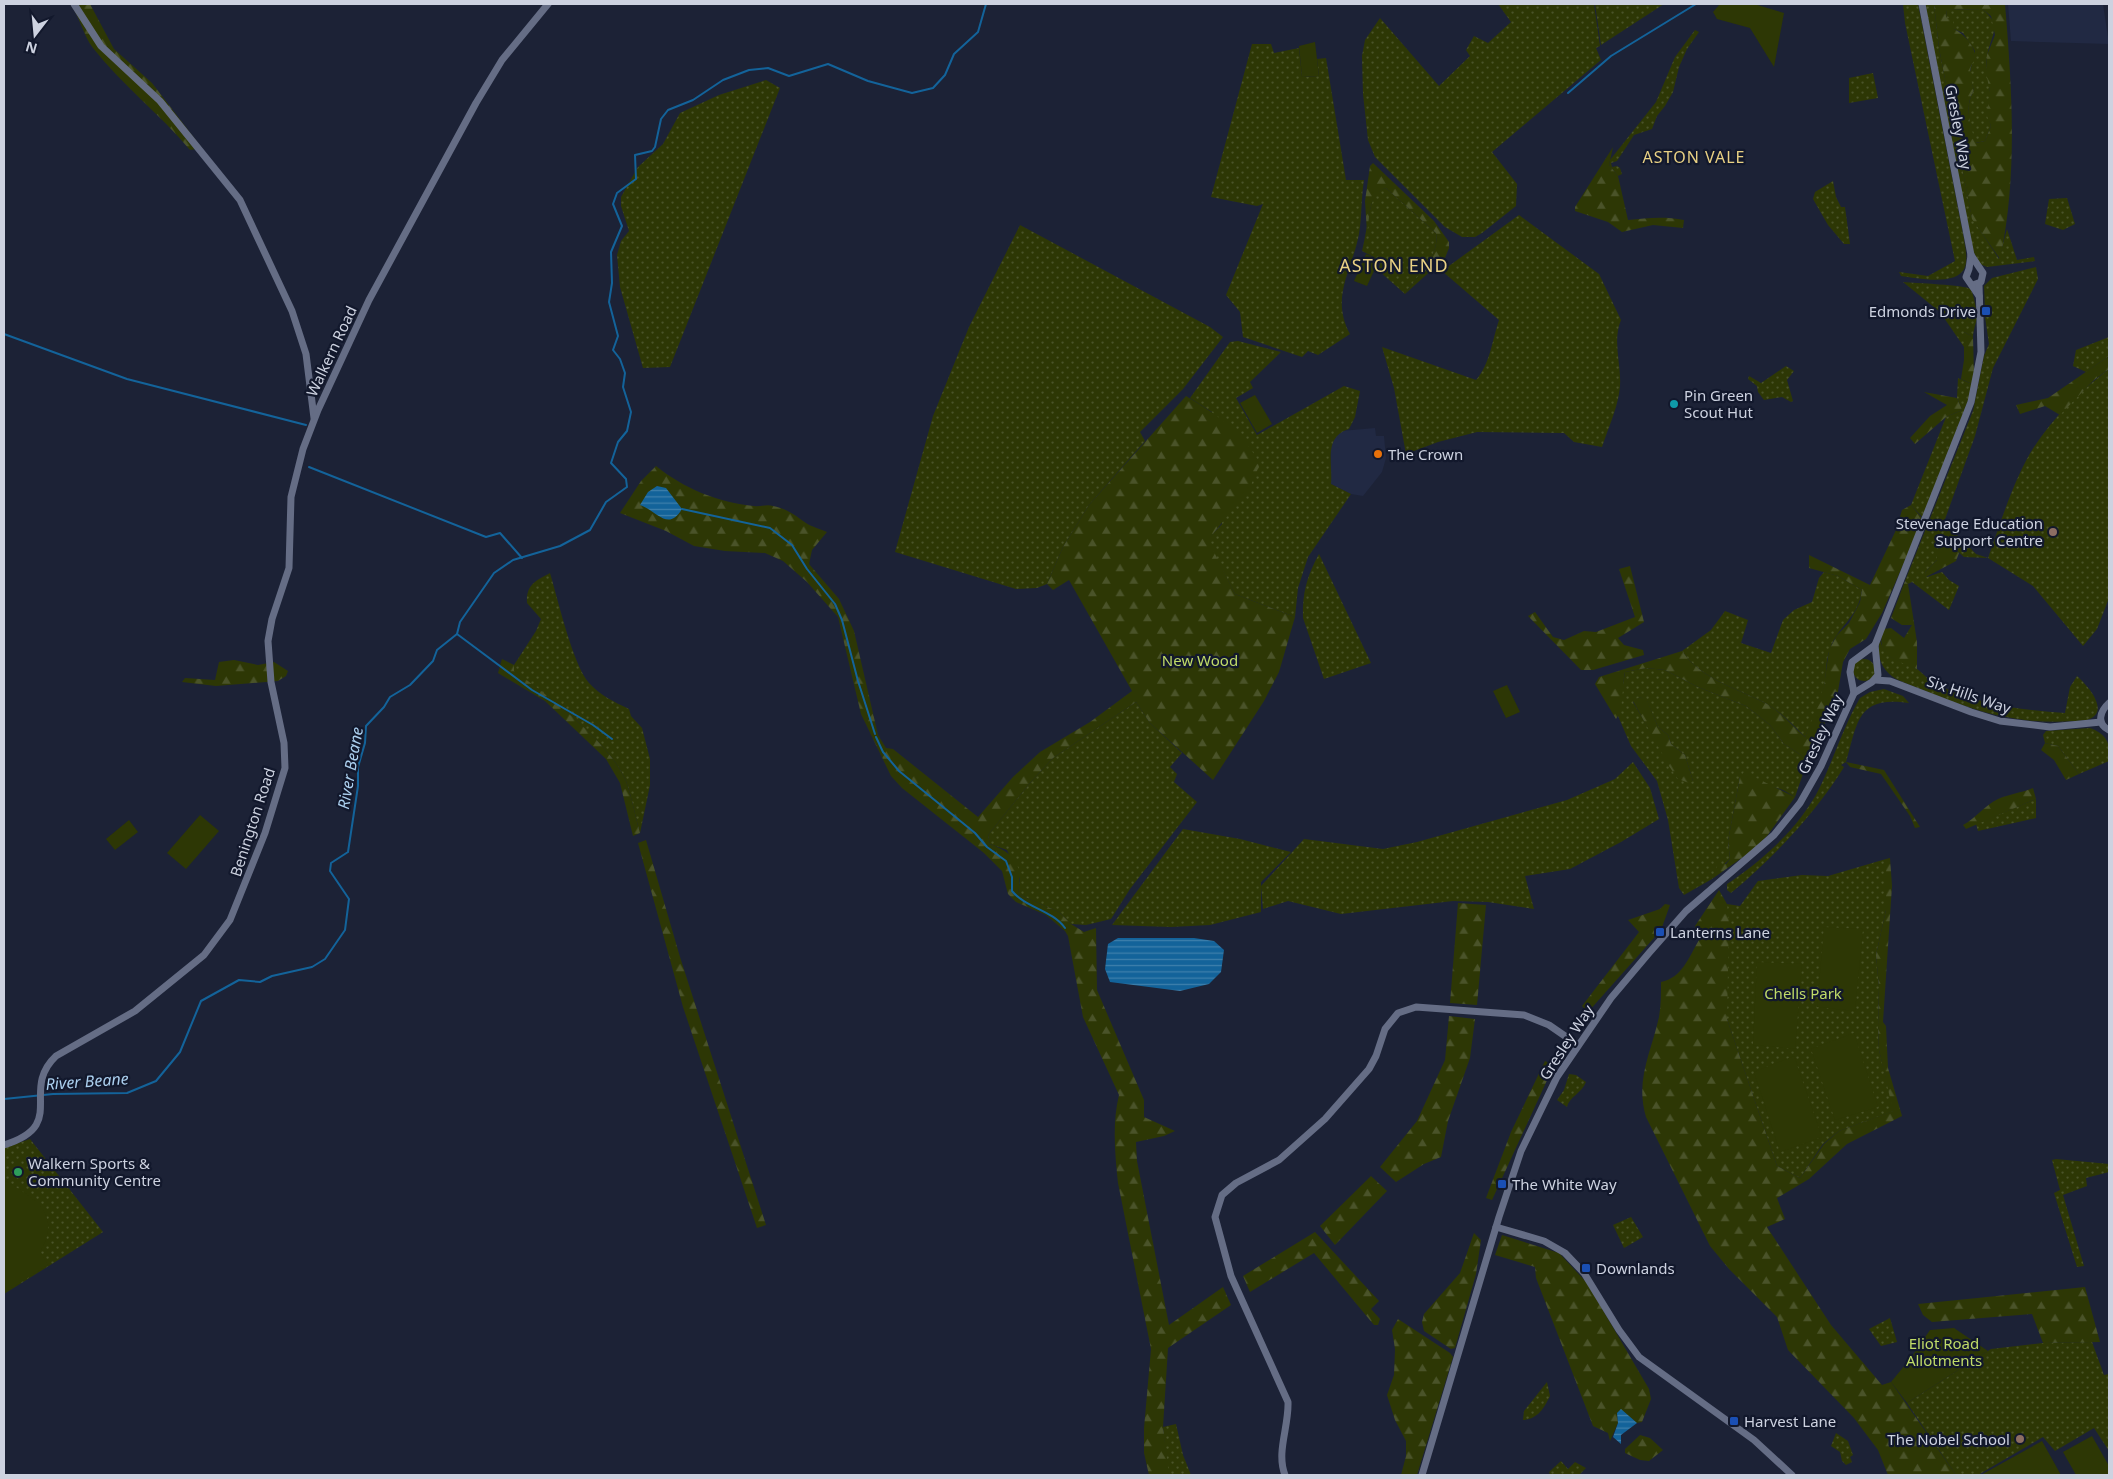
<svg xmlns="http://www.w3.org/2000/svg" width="2113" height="1479" font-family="'Noto Sans',sans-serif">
<defs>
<pattern id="grass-dots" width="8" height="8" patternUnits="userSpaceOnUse" patternTransform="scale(1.25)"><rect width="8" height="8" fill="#2d3705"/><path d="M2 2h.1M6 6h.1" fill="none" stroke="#4a5329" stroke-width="1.8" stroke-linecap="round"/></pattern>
<pattern id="forest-firs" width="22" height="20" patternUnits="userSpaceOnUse" patternTransform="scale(1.25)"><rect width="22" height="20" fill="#2d3705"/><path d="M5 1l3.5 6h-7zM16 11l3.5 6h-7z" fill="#4a5329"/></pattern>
<pattern id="water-rules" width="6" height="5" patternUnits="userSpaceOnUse" patternTransform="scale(1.25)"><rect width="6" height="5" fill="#13639a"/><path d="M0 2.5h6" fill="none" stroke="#3f80ac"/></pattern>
</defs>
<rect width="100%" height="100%" fill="#1c2236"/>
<g fill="#212943">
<polygon points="2008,4 2103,4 2109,44 2011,41"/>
<polygon points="1375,428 1376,436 1384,436 1386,458 1382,472 1363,496 1351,494 1331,484 1331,443 1341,431"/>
</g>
<g fill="url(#grass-dots)" fill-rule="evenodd">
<polygon points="1498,4 1594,4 1600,46 1596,48 1601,60 1492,152 1517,184 1516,206 1482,233 1475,237 1462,237 1445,227 1375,157 1368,140 1363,94 1362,56 1365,40 1380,18 1439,86 1470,56 1466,50 1474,36 1488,43 1511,22"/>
<polygon points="1595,4 1664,4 1601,45"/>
<path d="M1903 4H1918L1964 239C1965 247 1968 258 1965 267 1957 287 1917 278 1901 276L1899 272 1928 276 1955 261 1905 23Z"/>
<polygon points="1925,4 1934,4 1939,48 1972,218 1999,259 2007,229 2017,260 2034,257 2035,261 1987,267 1980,264 1973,251"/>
<path d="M1982 9C2004 26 1990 36 1987 57 1985 69 1989 80 1990 92 1991 104 1986 114 1991 126L1985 141 1975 143C1970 125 1964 107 1974 90L1969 76 1975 51 1963 33 1954 29 1946 17 1947 10Z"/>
<polygon points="1695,30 1699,32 1687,49 1679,67 1673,92 1665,106 1657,116 1652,129 1634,135 1617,161 1611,163 1612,167 1617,166 1620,168 1622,174 1618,176 1609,165 1610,160 1656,102 1675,57"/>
<path d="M1252 44H1271L1274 53 1299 48 1302 77 1319 76 1317 59 1326 58 1346 180H1364C1361 198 1362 216 1359 234 1352 271 1330 297 1350 334L1318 355 1308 351 1302 357 1243 337 1240 312 1226 295 1263 204 1257 206 1211 197Z"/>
<polygon points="1873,73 1878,98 1849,103 1849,78"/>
<polygon points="766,80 780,88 670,367 643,368 620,287 617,255 621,241 629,231 621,206 621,197 638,167 663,144 680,113 719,95"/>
<polygon points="1833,181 1836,197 1841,207 1845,207 1850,244 1844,244 1828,225 1813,199 1815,192"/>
<path d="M1386 188 1436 233C1440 257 1417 275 1405 294L1378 270 1381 261 1362 251C1366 237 1369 207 1374 197 1377 192 1380 190 1386 188Z"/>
<polygon points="2067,198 2075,224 2063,230 2045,224 2049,199"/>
<path d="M1519 215 1599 274 1621 320C1611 344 1624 369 1619 394 1616 411 1608 429 1602 447L1574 442 1564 433 1477 432 1438 442 1406 454 1394 388 1382 347 1476 380C1490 364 1492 341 1499 320L1442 271Z"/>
<polygon points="1020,225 1210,327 1223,337 1183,389 1140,432 1145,441 1089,505 1063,547 1047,584 1037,588 1016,589 895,552 933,416 969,327"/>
<path d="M2036 267 2038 279 1993 368 1975 436 1944 522 1976 554 1988 558C2000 524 2015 476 2034 447 2053 418 2081 390 2109 369V598L2097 629 2083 646 2033 586 1988 558 1964 557 1945 540 1937 560 1925 572 1927 577 1942 572 1949 580 1959 586 1949 610 1912 582 1908 584 1905 581 1973 411 1984 356 1989 344 1984 310H1985L1984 286 1992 278Z"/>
<path d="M1903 282C1914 283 1966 285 1970 289 1974 293 1976 310 1977 314 1978 318 1973 330 1973 337L1964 332V347L1940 312Z"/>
<polygon points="2109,337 2109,356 2086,372 2073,366 2076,350"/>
<path d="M1238 341 1281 352 1250 382 1253 388 1236 398 1257 435 1344 386 1360 391 1355 417 1349 429C1323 437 1333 463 1331 484L1351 494 1308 557 1298 588 1295 617 1235 594 1207 540 1222 524 1212 412 1190 398 1230 342Z"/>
<polygon points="1786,366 1794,371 1787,380 1793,401 1791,402 1782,397 1764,400 1758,392 1757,386 1748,379 1749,376 1761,383"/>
<polygon points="1958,378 1972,384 1969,398 1923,518 1911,505 1946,417 1962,410 1957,398"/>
<path d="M1319 554 1371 663 1324 679 1303 618C1302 593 1307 576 1319 554Z"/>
<path d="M1824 572 1838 576 1862 590C1858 619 1838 625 1830 649 1825 661 1827 675 1824 687 1819 704 1812 721 1805 737 1793 725 1782 713 1767 704 1737 688 1702 680 1682 651L1711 630 1725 611 1748 620 1741 643 1771 653 1783 620 1794 610 1812 602 1819 578Z"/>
<path d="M550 573C558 600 573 665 589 683 600 695 614 702 629 709L631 716 642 728 650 759V785L640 833C635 816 632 797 626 781 611 744 547 694 513 671L514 665 536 631 541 619 527 603C526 585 535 581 550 573Z"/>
<path d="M1880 640C1885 660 1901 660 1917 669 1923 673 1928 680 1935 683 1974 704 2021 710 2065 713L2070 687 2077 676C2087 685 2112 712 2087 720 2010 728 1965 707 1896 679 1882 670 1876 657 1880 640Z"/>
<circle cx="1864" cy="670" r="11"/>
<path d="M1646 668 1665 670 1698 687 1746 706 1770 725 1784 744 1801 755 1807 762 1795 797 1783 790 1740 777 1728 841 1730 859 1715 873 1712 879 1684 895 1679 888 1668 820 1657 781 1631 746 1618 716 1625 672ZM1640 697 1647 701 1658 727 1668 735 1671 744 1685 755 1693 781 1678 778 1633 702Z"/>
<path d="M1884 689 1903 696 1909 703C1857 696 1858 721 1846 762L1841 765 1844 767C1815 814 1773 858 1731 893L1727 890V884C1763 860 1799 828 1819 789 1834 759 1843 727 1860 698L1870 692Z"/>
<polygon points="1136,702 1150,723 1182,753 1170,767 1177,774 1174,782 1197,802 1130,889 1111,919 1086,925 1071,924 1059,912 1018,894 1020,879 1007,850 990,844 988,835 1030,783 1053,758"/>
<path d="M2090 728C2107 734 2111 744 2109 761L2079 774 2058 746 2045 743 2043 735 2046 731Z"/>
<polygon points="1633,762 1650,788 1659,819 1621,842 1570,869 1525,876 1534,909 1488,902 1453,901 1341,914 1288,901 1263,909 1261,886 1304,839 1383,849 1417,842 1567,800 1615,779"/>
<polygon points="2036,799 2036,818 1978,831 1976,824"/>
<polygon points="1183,829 1240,839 1291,852 1261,882 1261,912 1210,925 1171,927 1112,925"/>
<polygon points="1886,859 1886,910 1876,955 1879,987 1878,1026 1879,1050 1894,1111 1839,1131 1823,1144 1800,1178 1777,1166 1727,1019 1727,904 1740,906 1758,881 1802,875 1828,876"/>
<path d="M1569 1074 1576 1075 1586 1082C1582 1093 1569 1097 1567 1107L1557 1100 1564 1090Z"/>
<polygon points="30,1139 103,1232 4,1294 4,1148"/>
<polygon points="2056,1159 2109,1164 2109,1172 2086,1178 2087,1186 2063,1195 2084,1266 2077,1267 2054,1193 2060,1190 2052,1160"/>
<polygon points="1631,1217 1643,1237 1624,1248 1613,1225"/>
<polygon points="1890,1318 1897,1342 1881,1346 1869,1329"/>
<polygon points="2092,1342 2104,1375 2109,1374 2109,1451 2094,1428 2055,1451 2043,1437 1978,1475 1956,1475 1907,1403 1991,1349 2043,1343"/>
<path d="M1547 1382 1550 1396C1544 1408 1538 1419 1523 1420L1524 1411Z"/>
<polygon points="1176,1424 1183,1455 1191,1475 1169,1475 1167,1469 1163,1427"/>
<polygon points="1836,1433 1848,1441 1853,1455 1850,1457 1852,1462 1846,1465 1842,1461 1840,1452 1831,1446"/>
<polygon points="1561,1461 1568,1469 1575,1462 1586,1468 1579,1475 1550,1475 1549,1472"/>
</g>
<g fill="url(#forest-firs)" fill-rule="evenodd">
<path d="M70 4H90L114 49 152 83 202 148 190 150C160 114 122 85 93 48 83 35 80 17 70 4Z"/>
<path d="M1934 4H2005C2012 88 2018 176 2000 259L1972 219 1939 48ZM1982 9 1991 16 1995 35 1987 55 1986 72 1990 92 1987 116 1991 126 1985 141 1976 143C1970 125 1964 106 1974 90 1970 77 1967 69 1976 58 1974 46 1966 35 1954 29L1953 21 1946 17 1947 10Z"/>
<path d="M1613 147 1609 165 1618 176 1628 220C1647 218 1664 216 1684 220L1683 228 1653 225 1622 232 1608 222 1575 211V207Z"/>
<path d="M1373 163 1434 221 1449 242V248L1445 258 1405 294C1417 275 1440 257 1436 233L1386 188C1368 194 1370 217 1367 233L1365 201 1370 166Z"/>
<polygon points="1964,332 1973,337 1974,374 1972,384 1961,379 1964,360"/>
<polygon points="2109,356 2109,369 2094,380 2060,415 2045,406 2020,414 2016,405 2048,398"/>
<polygon points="1924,392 1957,398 1962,410 1946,417 1915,444 1910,438 1930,416 1947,405"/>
<path d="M1186 396C1215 413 1244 433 1260 464L1249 489 1208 540 1235 594 1295 617 1279 672 1264 701 1213 780 1150 723 1136 702 1053 758 1030 783 988 835 990 844C1016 854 1023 865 1018 894L1059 912 1071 924 1084 932 1096 928 1097 990 1144 1100V1117L1175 1131 1164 1136 1136 1142 1137 1161 1169 1325 1223 1287 1231 1305 1168 1348 1163 1427 1169 1475H1149L1144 1453V1428L1151 1349 1118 1183C1115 1155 1112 1123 1119 1095L1083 1017 1068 936 1065 931 1046 915 1016 902 1008 894 1002 871 984 853 902 788 891 776 861 714 838 617 807 582 783 561 765 553 725 551 694 546 666 531 620 513 641 481 656 466C683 488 719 503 754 506 760 507 767 504 773 506 787 509 795 515 806 523 812 527 821 529 827 532L812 550 809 564 839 599 854 631 878 735 886 748 893 749 978 817 1013 777 1040 752 1090 722 1132 691 1069 580 1053 590 1047 584 1063 547 1089 505Z"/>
<path d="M1911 505 1921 517 1920 526 1882 613 1866 639 1850 649 1843 662 1837 697 1807 762 1801 755 1784 744 1770 725 1746 706 1698 687 1665 670 1646 668 1625 672C1622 684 1624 710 1616 719L1595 684 1599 677 1682 651C1702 680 1737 688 1767 704 1782 713 1792 726 1805 737L1824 686 1829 650 1837 635 1849 623 1860 602 1862 590 1838 576 1809 568V555L1870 585 1896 530 1902 510Z"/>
<polygon points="1945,539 1959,553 1956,561 1926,577 1925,572 1937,560 1937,551"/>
<polygon points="1630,566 1644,622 1618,638 1624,645 1643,650 1644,655 1593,670 1581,670 1528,616 1535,612 1553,637 1564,640 1584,631 1596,632 1635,617 1619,569"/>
<path d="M1905 581 1908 584 1917 642V669C1898 661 1873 655 1884 629L1891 628 1904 638 1912 625H1902L1891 618Z"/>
<path d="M502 659 514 665V671C547 694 611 744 626 781 632 797 635 816 640 833L633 836 620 783 606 759 545 701 498 673Z"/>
<polygon points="234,660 258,665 274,662 288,671 286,676 278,681 216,686 182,682 185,678 215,680 219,662"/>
<polygon points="1640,697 1647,700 1658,727 1668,735 1671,744 1685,755 1693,781 1689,783 1678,779 1669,766 1633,701"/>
<polygon points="2045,743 2058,746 2079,774 2066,780 2054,760 2041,750"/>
<polygon points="1846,762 1884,770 1920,827 1915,828 1910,816 1881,774 1850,767"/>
<polygon points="1744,772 1795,797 1767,836 1753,850 1712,879 1718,864 1726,864 1730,859 1728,841 1740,777"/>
<path d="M2033 788 2036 799 1966 829 1963 825C1976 818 1984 806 1998 799 2009 794 2021 793 2033 788Z"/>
<polygon points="646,840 680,957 766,1225 757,1228 683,1007 638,843"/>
<path d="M1890 858 1892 886 1883 1022 1886 1026 1888 1068 1902 1116 1847 1144 1809 1179 1777 1198 1785 1219 1767 1227 1831 1325 1882 1385 1891 1382 1956 1475H1888L1878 1450 1854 1418 1788 1350 1777 1317 1729 1269 1710 1246 1646 1117C1635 1080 1651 1053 1659 1017 1661 1005 1661 994 1661 982 1682 978 1689 957 1699 940L1695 926 1719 890 1727 904 1729 923 1727 1019 1777 1166 1800 1178 1824 1144 1839 1131 1893 1111 1879 1050 1878 1026 1879 987 1876 955 1886 910V859Z"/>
<polygon points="1458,903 1486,905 1477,1005 1450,1003"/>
<polygon points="1665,904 1670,905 1661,930 1588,1012 1582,1006 1639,932 1628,920 1660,909"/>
<polygon points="1449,1016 1475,1019 1470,1058 1448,1121 1441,1157 1424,1164 1396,1182 1380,1167 1417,1121 1445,1060"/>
<polygon points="1545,1061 1553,1065 1549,1076 1492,1200 1486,1198 1511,1132"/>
<polygon points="1371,1176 1387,1191 1335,1245 1320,1226"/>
<polygon points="1315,1232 1379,1301 1371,1309 1380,1319 1378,1325 1374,1325 1314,1253 1250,1292 1243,1276"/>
<polygon points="1474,1233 1481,1240 1476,1274 1455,1348 1451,1349 1424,1331 1422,1322 1424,1314 1460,1273"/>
<polygon points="1502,1235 1559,1253 1587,1283 1649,1389 1651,1399 1642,1422 1637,1423 1621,1410 1617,1413 1618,1423 1610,1441 1608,1433 1593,1426 1536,1278 1535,1267 1495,1255"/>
<polygon points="2085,1287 2100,1342 2043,1343 2032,1314 1932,1322 1923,1315 1918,1304"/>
<polygon points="1398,1319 1450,1353 1453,1357 1417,1475 1401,1475 1406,1456 1406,1441 1395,1420 1387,1395 1394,1375 1395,1349 1392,1330"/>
<polygon points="1640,1435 1650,1438 1663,1450 1649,1461 1640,1460 1625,1453 1625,1449"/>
</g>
<g fill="#2d3705">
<polygon points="1720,4 1754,4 1784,13 1774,67 1750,28 1717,19 1713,12"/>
<polygon points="1315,42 1319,76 1302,77 1299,46"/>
<polygon points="1366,254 1379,260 1367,286 1354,281"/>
<polygon points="1255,395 1272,424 1257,433 1240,403"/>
<polygon points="1507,685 1520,712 1506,718 1493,691"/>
<polygon points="200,815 219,831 186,869 167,853"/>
<polygon points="129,820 138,832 115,850 106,839"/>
<polygon points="1824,927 1863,929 1855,1011 1817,1007"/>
<polygon points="1757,962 1802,964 1795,1049 1753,1045"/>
<polygon points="1854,1033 1878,1107 1835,1120 1811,1049"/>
<polygon points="1794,1056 1822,1137 1780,1152 1754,1072"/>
<path d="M4 1180C34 1198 63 1213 40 1252L48 1265 4 1293Z"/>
<polygon points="1954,1328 1988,1351 1907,1403 1891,1382 1910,1359 1930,1330"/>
<polygon points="2092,1436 2109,1466 2109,1475 2076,1475 2063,1452"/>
<polygon points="2042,1441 2061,1475 1981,1475"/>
</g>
<g fill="url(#water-rules)">
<path d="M657 486 666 488 682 509C668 532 657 511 640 505L648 492Z"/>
<polygon points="1118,938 1194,938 1214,941 1224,950 1221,972 1209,984 1180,991 1110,982 1105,969 1108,944"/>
<polygon points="1621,1409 1637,1423 1621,1435 1621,1444 1613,1437 1618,1423 1617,1413"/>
</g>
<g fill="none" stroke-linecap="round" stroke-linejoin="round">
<g stroke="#13639a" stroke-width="2">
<polyline points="1568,93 1611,56 1696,4"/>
<polyline points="4,334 127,379 306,425"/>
<polyline points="309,467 486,537 500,533 522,558"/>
<polyline points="682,509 770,528 792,545 807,569 835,604 842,620 858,681 875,734"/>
<polyline points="457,634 532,690 593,725 612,739"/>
<path d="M876 737 883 752 899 771 975 833 987 847 1006 861 1012 877V891C1026 908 1052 910 1065 928"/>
<polyline points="4,1099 53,1094 127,1093 156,1081 180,1052 201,1001 239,980 260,982 272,976 312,967 325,959 345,930 349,899 330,871 331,863 348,852 358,786 358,767 365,743 366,726 384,707 390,697 410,685 433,661 437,650 457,634 460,622 494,573 513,560 560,546 590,530 606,502 627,487 626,479 611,463 618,442 627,431 631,412 623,387 625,373 620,359 613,350 618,336 609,302 612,283 611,252 622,226 613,204 617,193 636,179 635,155 652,151 655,147 661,119 668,110 693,100 723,80 749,70 768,68 789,76 828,64 868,81 912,93 933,88 945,75 954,54 978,32 986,4"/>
</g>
<g stroke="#656d85" stroke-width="7">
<polyline points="74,4 101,46 160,101 240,200 292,311 306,354 314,418"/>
<polyline points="1922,4 1971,255 1983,273 1981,282 1973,285"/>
<polyline points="1971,255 1969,269 1966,277 1979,296"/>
<polyline points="1875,680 1890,681 1971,712 2000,721 2050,727 2101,722"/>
<polyline points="1854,693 1872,682 1878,675 1875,645"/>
<path d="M2109 703C2100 711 2096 724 2109 730"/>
<path d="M4 1145C69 1125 19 1091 56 1056L135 1011 204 955 230 920 265 833 285 768 284 743 271 682 268 641 272 619 289 568 291 497 303 449 318 410 369 300 476 103 502 60 548 4"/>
<polyline points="1496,1227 1544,1241 1565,1253 1584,1273 1619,1330 1639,1357 1754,1440 1792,1475"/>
<path d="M1285 1475C1276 1452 1289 1427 1288 1402L1231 1276 1215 1217 1222 1195 1236 1183 1279 1160 1325 1119 1369 1069 1376 1056 1385 1029 1398 1013 1416 1007 1524 1015 1549 1025 1578 1045"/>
<polyline points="1422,1475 1499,1217 1521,1151 1557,1077 1611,998 1649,953 1686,911 1774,835 1800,803 1821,766 1854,693 1850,672 1852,662 1875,645 1971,402 1981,352 1979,284"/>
</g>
</g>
<g fill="#1a4fb4" stroke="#12182c" stroke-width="2">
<rect x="1981" y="306" width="10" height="10" rx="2.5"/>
<rect x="1655" y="927" width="10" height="10" rx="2.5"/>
<rect x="1497" y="1179" width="10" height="10" rx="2.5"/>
<rect x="1581" y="1263" width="10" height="10" rx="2.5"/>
<rect x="1729" y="1416" width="10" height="10" rx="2.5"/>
</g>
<circle fill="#0f9aa8" stroke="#12182c" stroke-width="2" cx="1674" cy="404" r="5"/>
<circle fill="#e8710a" stroke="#12182c" stroke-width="2" cx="1378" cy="454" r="5"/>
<g fill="#8d6e63" stroke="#12182c" stroke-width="2">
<circle cx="2053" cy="532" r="5"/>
<circle cx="2020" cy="1439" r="5"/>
</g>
<circle fill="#2e9e5b" stroke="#12182c" stroke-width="2" cx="18" cy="1172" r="5"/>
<g text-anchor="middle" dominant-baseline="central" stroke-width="4.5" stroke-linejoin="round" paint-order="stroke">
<g font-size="15" fill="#cdd2e0" stroke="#12182c">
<text transform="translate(1959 127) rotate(79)">Gresley Way</text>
<text transform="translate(331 351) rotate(-65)">Walkern Road</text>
<text transform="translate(1969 694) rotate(19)">Six Hills Way</text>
<text transform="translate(1820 734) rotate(-65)">Gresley Way</text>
<text transform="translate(252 822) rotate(-72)">Benington Road</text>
<text transform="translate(1566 1042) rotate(-57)">Gresley Way</text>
</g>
<g font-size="15" fill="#cdd2e0" stroke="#12182c" text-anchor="start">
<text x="1976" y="311" text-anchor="end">Edmonds Drive</text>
<text x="1684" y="395">Pin Green<tspan x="1684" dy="17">Scout Hut</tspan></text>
<text x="1388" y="454">The Crown</text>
<text x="2043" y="523" text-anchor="end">Stevenage Education<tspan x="2043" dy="17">Support Centre</tspan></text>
<text x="1670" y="932">Lanterns Lane</text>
<text x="28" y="1163">Walkern Sports &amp;<tspan x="28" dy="17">Community Centre</tspan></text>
<text x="1512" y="1184">The White Way</text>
<text x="1596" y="1268">Downlands</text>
<text x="1744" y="1421">Harvest Lane</text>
<text x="2010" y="1439" text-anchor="end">The Nobel School</text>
</g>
<g font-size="15" fill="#c0db68" stroke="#12182c">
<text x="1200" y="660">New Wood</text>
<text x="1803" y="993">Chells Park</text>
<text x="1944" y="1343">Eliot Road<tspan x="1944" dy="17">Allotments</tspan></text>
</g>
<g font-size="16" letter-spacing="1" fill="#e9d184" stroke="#12182c">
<text x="1694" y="157">ASTON VALE</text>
</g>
<g font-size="16" font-style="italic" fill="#acd0ef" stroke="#12182c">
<text transform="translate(350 768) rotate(-80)">River Beane</text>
<text transform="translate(87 1081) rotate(-4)">River Beane</text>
</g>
<g font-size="18" letter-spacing="1" fill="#e9d184" stroke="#12182c">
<text x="1394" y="265">ASTON END</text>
</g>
</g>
<rect width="2113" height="1479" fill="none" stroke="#cdd2e0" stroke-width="10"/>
<g transform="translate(35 35) rotate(196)" stroke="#12182c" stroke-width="4" paint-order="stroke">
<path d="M0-4L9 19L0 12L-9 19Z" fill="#cdd2e0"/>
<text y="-8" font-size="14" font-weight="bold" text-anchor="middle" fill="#cdd2e0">N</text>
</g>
</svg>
